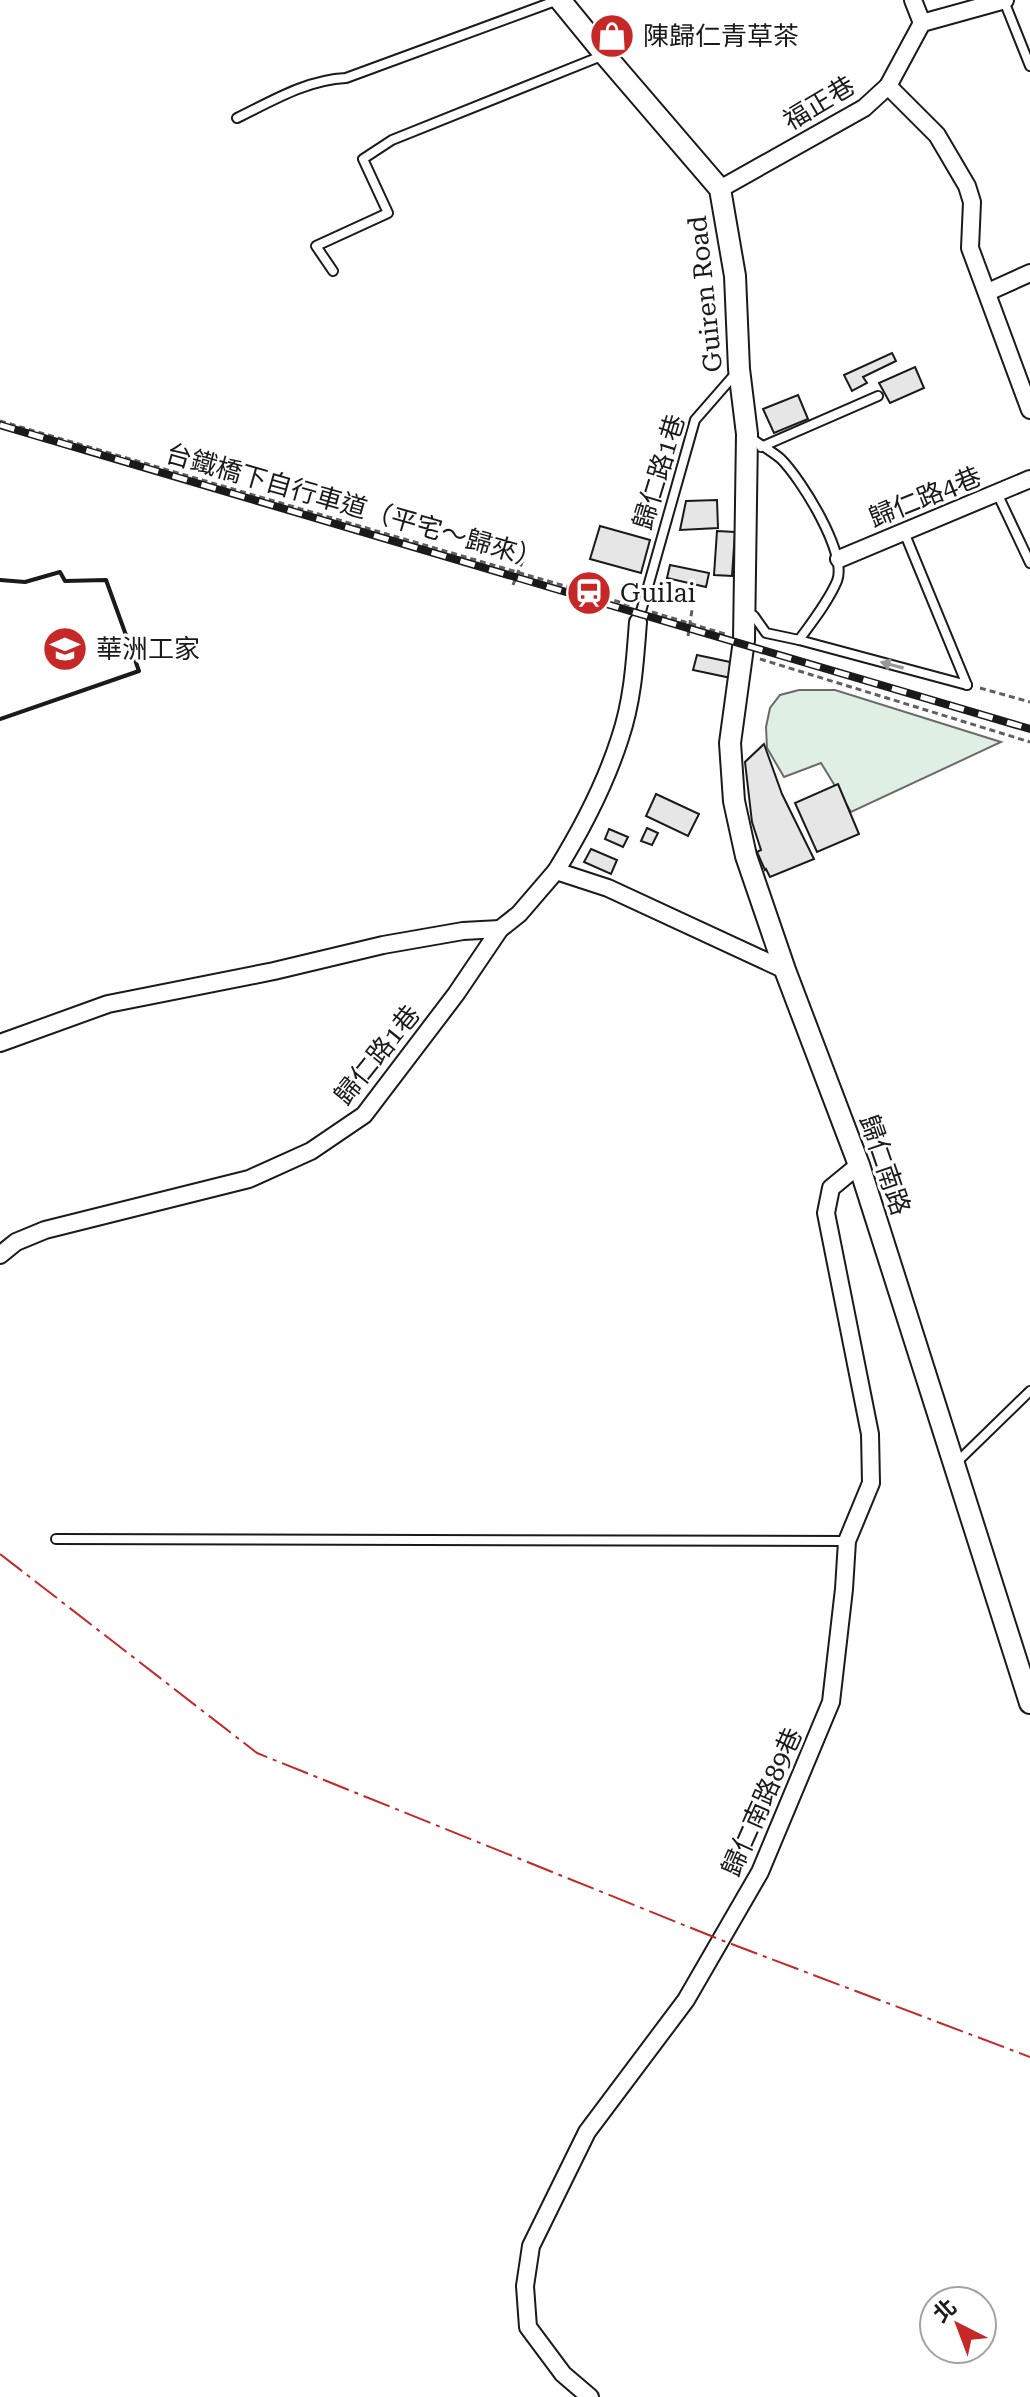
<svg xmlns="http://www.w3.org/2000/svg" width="1030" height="2397" font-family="'Roboto Serif','Noto Sans TC',serif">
<rect width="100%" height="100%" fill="#fff"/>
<polygon fill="#e0efe3" stroke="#6a6a6a" stroke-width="2" points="799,690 835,690 1001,742 851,812 821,763 784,777 767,748 766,727 770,708 780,695"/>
<g fill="#e6e6e6" stroke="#1a1a1a" stroke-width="2">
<polygon points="892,353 896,361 863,377 867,383 852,391 844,375"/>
<polygon points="915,367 924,388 890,403 879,383"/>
<polygon points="798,395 808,419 774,433 763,409"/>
<polygon points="717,500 718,528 680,530 686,501"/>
<polygon points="600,526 650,540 641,573 590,559"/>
<polygon points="717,531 735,532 732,576 714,575"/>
<polygon points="670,565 709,573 706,587 667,578"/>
<polygon points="697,655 735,663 731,678 693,670"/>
<polygon points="764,744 782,794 814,859 770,877 766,869 765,870 757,852 761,850 752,822 745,762"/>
<polygon points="838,784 859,834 817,852 795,803"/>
<polygon points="656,794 699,814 688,836 646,816"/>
<polygon points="647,828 658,833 652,845 641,841"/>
<polygon points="609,829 628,837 623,847 605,839"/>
<polygon points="591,849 617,860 611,874 584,862"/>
</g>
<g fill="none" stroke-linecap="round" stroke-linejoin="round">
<g stroke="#1a1a1a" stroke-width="12">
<g id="service">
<polyline points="1004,1 1030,66"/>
<path d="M237 118C272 101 306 80 346 78L558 0"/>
<polyline points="333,271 316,246 388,213 363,159 392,140 604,55"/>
<path d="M750 437C760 445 772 451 781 459 801 479 848 554 837 581 828 602 812 622 799 640"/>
<polyline points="761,447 878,396"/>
<polyline points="997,493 1030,563"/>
<polyline points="904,532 967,685"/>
<polyline points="746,611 754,616 766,633 799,640 967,685"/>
<polyline points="638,622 695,420 736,373"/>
<polyline points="955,1464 1030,1391"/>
<polyline points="56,1539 847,1541"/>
</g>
</g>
<g stroke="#1a1a1a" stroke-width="20">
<g id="minor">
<polyline points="913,0 922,23"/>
<polyline points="888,86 937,135 967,186 972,202 970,248 1030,410"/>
<polyline points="720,189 864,108 888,86 922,23 1005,0"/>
<polyline points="988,292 1030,273"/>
<polyline points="839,559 1030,479"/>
<path d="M556 871C582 829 605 785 620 738 633 700 635 660 638 622"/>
<polyline points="0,1043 108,1004 274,971 383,945 463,931 500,929"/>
<polyline points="0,1255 16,1242 45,1230 249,1179 311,1151 364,1115 456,994 500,929 519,914 556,871 608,888 785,970"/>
<polyline points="590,2397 563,2374 528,2327 525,2286 531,2246 587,2132 686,2000 760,1872 831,1702 844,1589 847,1541 871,1483 870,1434 826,1213 831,1188 859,1165"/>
</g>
</g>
<g stroke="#1a1a1a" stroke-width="24">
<polyline id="tertiary" points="560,0 605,55 720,189 735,276 739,369 747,434 744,640 730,743 734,801 746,856 785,970 859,1165 1030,1703"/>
</g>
<g stroke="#5f5f5f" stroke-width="3" stroke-dasharray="6 4" stroke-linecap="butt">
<polyline points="0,421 630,605"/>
<polyline points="513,585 523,560"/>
<polyline points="652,612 725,634"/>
<polyline points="688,636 692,610"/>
<polyline points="760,659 1030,742"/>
<polyline points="980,688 1030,702"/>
</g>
<use href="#service" stroke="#fff" stroke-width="8"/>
<use href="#minor" stroke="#fff" stroke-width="16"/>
<use href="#tertiary" stroke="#fff" stroke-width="20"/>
<g stroke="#1a1a1a" stroke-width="8">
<polyline id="rail" points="0,425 1030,729"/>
</g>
<use href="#rail" stroke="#fff" stroke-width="5" stroke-dasharray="15" stroke-linecap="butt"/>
<polyline stroke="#1a1a1a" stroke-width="4" points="0,580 25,582 60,572 65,581 106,580 139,671 0,719"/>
<polyline stroke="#c62828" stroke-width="2" stroke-dasharray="28 6 4 6" stroke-linecap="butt" points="0,1554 257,1753 721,1940 1030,2057"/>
</g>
<defs><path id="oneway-solid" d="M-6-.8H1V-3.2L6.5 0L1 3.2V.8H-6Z" transform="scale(2)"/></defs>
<use fill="#989898" href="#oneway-solid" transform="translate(892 665) rotate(-165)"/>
<defs>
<g id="shop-disc" transform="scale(2.3)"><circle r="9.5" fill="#c62828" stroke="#fff"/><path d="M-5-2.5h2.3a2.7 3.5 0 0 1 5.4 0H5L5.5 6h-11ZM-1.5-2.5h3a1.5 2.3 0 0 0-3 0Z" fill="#fff"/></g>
<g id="station-disc" transform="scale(2.3)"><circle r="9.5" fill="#c62828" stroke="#fff"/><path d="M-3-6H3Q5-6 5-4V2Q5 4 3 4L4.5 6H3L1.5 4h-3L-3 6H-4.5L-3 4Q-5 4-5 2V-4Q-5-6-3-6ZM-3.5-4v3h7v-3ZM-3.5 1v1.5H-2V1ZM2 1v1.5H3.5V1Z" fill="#fff"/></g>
<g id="school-disc" transform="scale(2.3)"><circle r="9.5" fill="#c62828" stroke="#fff"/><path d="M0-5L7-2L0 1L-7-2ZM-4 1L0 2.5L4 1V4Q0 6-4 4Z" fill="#fff"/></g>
</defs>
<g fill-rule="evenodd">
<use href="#shop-disc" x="612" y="36"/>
<use href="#station-disc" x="589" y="593"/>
<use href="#school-disc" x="65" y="649"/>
</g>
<g text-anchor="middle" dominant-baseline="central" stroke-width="6" stroke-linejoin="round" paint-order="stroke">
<g font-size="26" fill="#1a1a1a" stroke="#fff" text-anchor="start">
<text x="643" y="36">陳歸仁青草茶</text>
<text x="620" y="593">Guilai</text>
<text x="96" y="649">華洲工家</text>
</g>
<g font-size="26" fill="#1a1a1a" stroke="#fff">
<text transform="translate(819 103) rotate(-31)">福正巷</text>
<text transform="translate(705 294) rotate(-96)">Guiren Road</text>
<text transform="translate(659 472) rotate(-73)">歸仁路1巷</text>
<text transform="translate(925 497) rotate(-22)">歸仁路4巷</text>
<text transform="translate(354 506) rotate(16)">台鐵橋下自行車道（平宅～歸來）</text>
<text transform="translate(377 1055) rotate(-51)">歸仁路1巷</text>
<text transform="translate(885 1165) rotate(71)">歸仁南路</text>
<text transform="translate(762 1802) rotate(-66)">歸仁南路89巷</text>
</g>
</g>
<g transform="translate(958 2325) rotate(318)"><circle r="38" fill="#ffffff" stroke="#a3a3a3" stroke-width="2"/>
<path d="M0-6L14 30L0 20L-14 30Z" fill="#c62828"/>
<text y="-12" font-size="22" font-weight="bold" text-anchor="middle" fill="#1a1a1a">北</text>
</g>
</svg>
